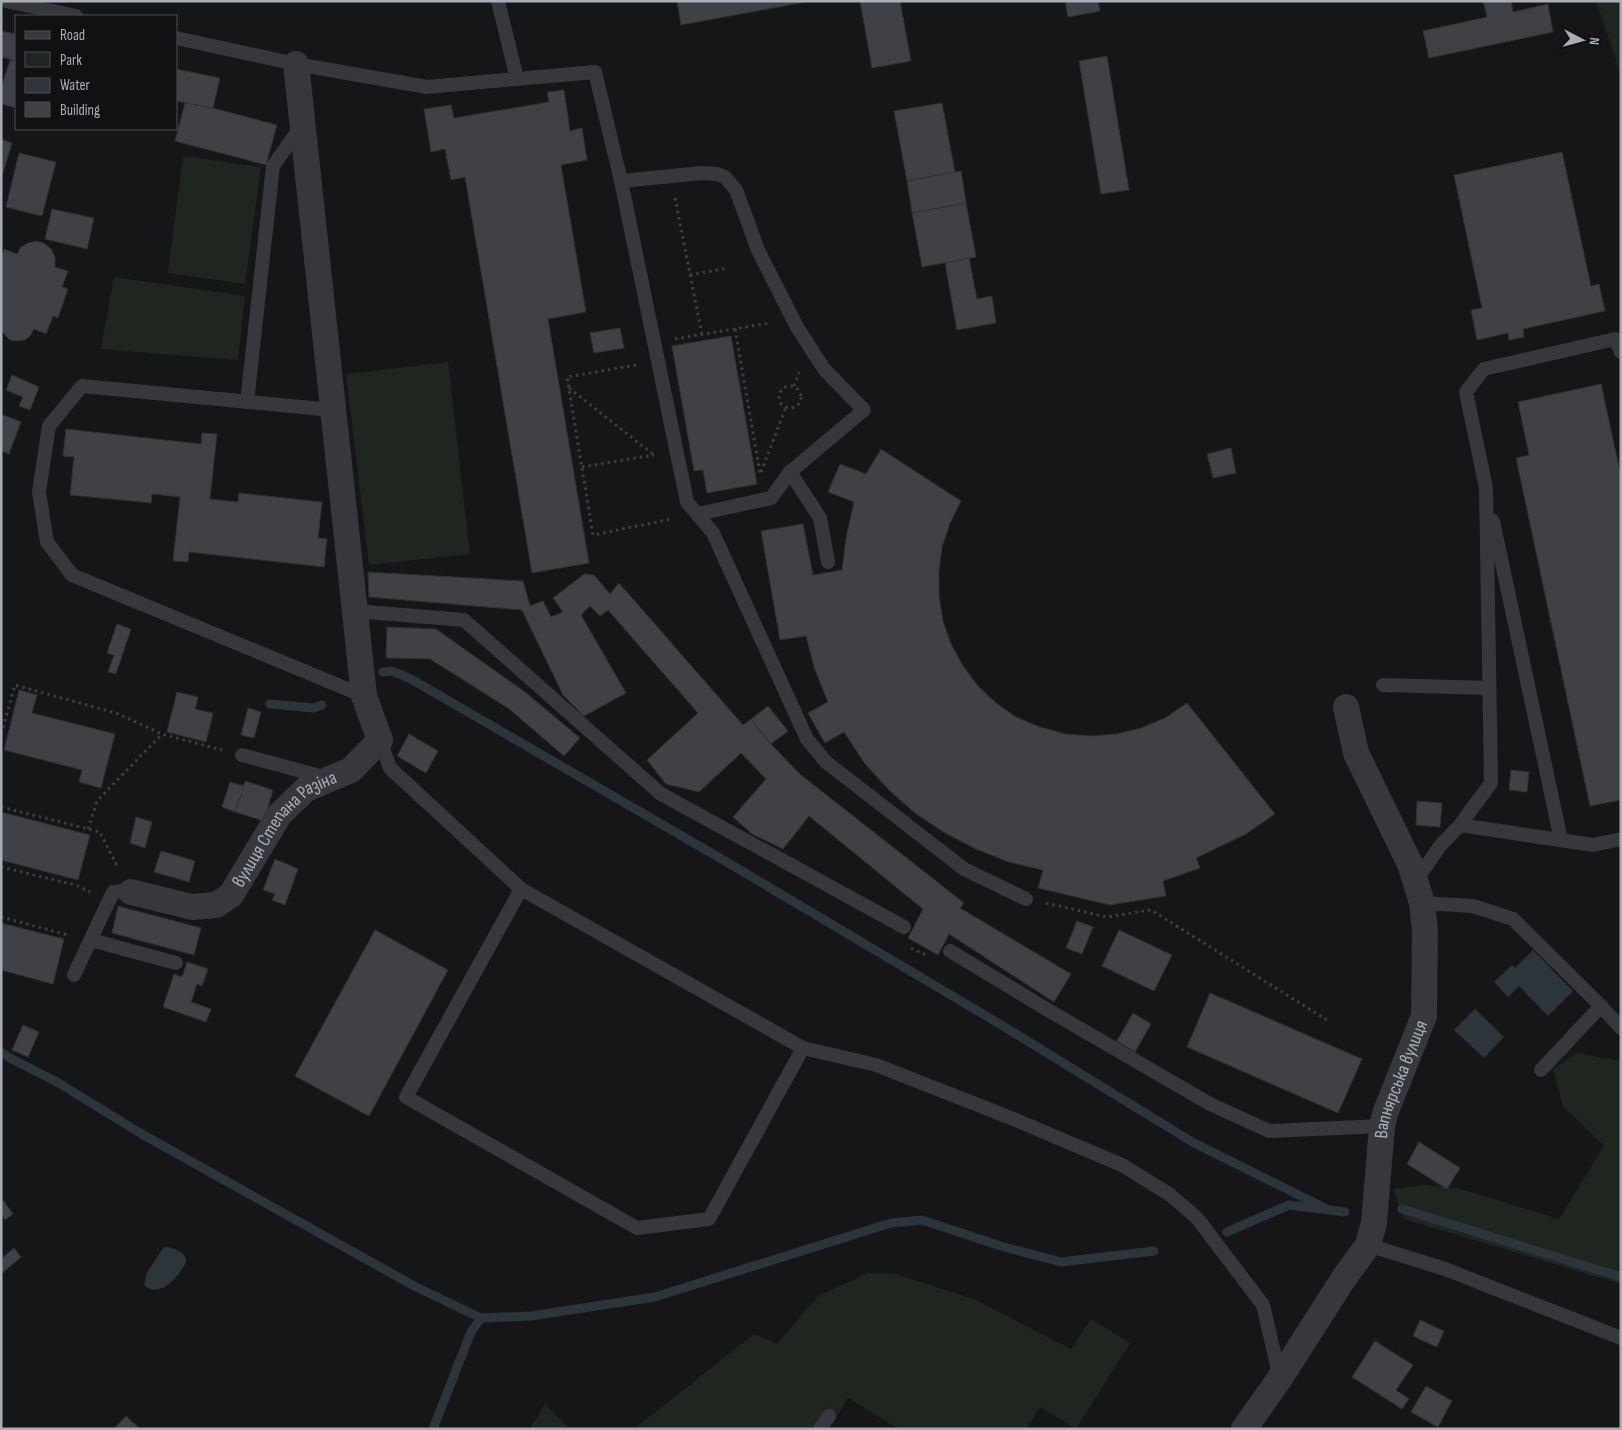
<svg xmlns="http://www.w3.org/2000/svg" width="1622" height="1430" font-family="'Sofia Sans Condensed',sans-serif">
<rect width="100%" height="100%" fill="#161618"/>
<g fill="#1e261f">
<polygon points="1596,1 1621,1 1621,74"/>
<polygon points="183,156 261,167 245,284 168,273"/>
<polygon points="114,277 245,296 238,360 101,349"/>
<polygon points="448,362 470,554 369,565 346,374"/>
<polygon points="1576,1053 1621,1061 1621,1284 1404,1219 1393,1189 1425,1185 1461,1189 1559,1219 1604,1146 1563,1106 1553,1069"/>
<polygon points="868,1273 896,1274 976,1300 1071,1349 1091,1319 1130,1343 1076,1429 1040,1407 1027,1429 899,1429 848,1398 837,1416 827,1407 812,1429 634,1429 754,1334 777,1344 818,1296"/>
<polygon points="545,1404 570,1429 530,1429"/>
</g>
<g fill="#2c353c">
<polygon points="1533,950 1573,991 1548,1016 1519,986 1508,997 1494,982 1512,965 1515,968"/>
<polygon points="1475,1009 1504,1037 1484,1058 1454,1030"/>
<path d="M165 1247C172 1247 188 1253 186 1262 186 1263 183 1268 182 1269 175 1281 157 1298 144 1285L147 1273 163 1248Z"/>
</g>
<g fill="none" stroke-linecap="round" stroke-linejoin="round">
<g stroke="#2c353c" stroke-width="9">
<polyline points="383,672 392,671 411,679 725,861 993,1020 1194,1143 1327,1209"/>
<polyline points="270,704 314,708 322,705"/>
<polyline points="1,1052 10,1058 57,1082 140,1133 416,1287 481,1318 531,1316 655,1297 891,1223 922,1220 1004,1247 1061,1262 1154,1251"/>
<polyline points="1402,1209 1621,1277"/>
<polyline points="1227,1232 1289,1205 1345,1212"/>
<polyline points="433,1429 471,1332 481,1318"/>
</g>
</g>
<g fill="#404145" stroke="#303034">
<polygon points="677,1 811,1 681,25"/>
<polygon points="860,1 900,1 911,61 872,68"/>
<polygon points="1065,1 1098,1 1100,11 1068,17"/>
<polygon points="1483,1 1511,1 1513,12 1548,4 1553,32 1429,58 1423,31 1487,17"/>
<polygon points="1,31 16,34 16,61 1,57"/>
<polygon points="1107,56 1129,190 1101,194 1079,61"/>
<polygon points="10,60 16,61 16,108 1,104 1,88"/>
<polygon points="176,69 220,78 213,108 176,101"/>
<polygon points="564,90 570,131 582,128 587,160 561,165 586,312 548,319 589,563 532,573 465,177 451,180 445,149 431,152 424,109 451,105 454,118 549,102 547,92"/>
<polygon points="185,103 213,108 277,125 266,165 175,141"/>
<polygon points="942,103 955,172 907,181 894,111"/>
<polygon points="1,139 12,143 2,176 1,175"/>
<polygon points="1562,152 1591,286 1599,284 1605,311 1523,329 1524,337 1509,340 1508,333 1477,340 1471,310 1482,308 1454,175"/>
<polygon points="19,153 56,162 42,216 6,207"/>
<polygon points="961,171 966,203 912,213 907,181"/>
<polygon points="966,203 976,257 922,267 912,213"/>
<polygon points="52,209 94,218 87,249 45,239"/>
<polygon points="36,241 44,243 51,249 55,257 55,267 68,271 62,287 68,289 58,318 53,316 46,334 34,329 30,336 25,340 17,341 10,340 1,331 1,258 4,249 17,254 21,247 28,243"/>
<polygon points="969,258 977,299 992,296 996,323 957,330 945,263"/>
<polygon points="620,328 624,348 594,353 590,333"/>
<polygon points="731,336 757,484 707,493 703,470 694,471 672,346"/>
<polygon points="12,375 39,387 30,410 19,406 23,397 6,390"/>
<polygon points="1601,384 1621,476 1621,800 1590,806 1516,458 1529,455 1518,402"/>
<polygon points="1,414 21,422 9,454 1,451"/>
<polygon points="66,429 201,444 202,433 217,434 210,499 238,502 239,493 322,502 318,538 327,539 324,567 189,552 188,562 173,561 180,497 152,494 151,503 70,495 74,457 63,456"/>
<polygon points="1231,448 1236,473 1213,478 1207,454"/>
<polygon points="881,449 961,501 950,523 942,547 939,571 939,596 943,621 951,644 963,666 978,686 996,703 1016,717 1040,727 1065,734 1091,736 1117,734 1141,728 1165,718 1187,703 1275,814 1246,834 1196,858 1200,868 1163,881 1166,896 1110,905 1038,888 1043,870 1009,862 976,849 945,833 915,813 889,790 865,764 844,732 825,743 808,713 828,702 815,670 806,636 780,640 761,531 803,524 813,575 842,570 846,538 854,502 828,492 840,464 866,474"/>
<polygon points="368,572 523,581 530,606 543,601 551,617 563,612 553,598 584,574 594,575 610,594 619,583 743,725 751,719 771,744 801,775 964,903 960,908 1071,974 1054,1002 949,934 938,955 908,938 923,909 809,816 783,849 752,834 733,817 766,779 741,753 699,792 666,784 647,760 698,713 608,610 600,616 590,606 581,615 626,693 584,716 563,695 522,610 369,597"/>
<polygon points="117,624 131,629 116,674 108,672 114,655 107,653"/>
<polygon points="387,627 436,629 525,692 580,738 564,756 508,708 430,659 386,658"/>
<polygon points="19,690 37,695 32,713 115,734 101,788 79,782 82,770 4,750"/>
<polygon points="177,692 198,697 195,709 213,713 206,742 167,732"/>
<polygon points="768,706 788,731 771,744 751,719"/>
<polygon points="248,708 261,712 254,738 241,735"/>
<polygon points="409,734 438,751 426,773 397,756"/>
<polygon points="1511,770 1529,772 1527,792 1509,790"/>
<polygon points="245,781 273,790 264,821 235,812"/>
<polygon points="230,782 244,786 235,812 222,807"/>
<polygon points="1417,801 1442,803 1440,827 1416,825"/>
<polygon points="1,812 90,835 78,880 1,860"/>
<polygon points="136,817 152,822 145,848 130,843"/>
<polygon points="161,851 195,861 189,882 154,872"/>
<polygon points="275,859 298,869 285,905 272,900 275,894 263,890"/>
<polygon points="118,906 201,928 194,955 112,933"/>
<polygon points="1077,921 1093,927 1082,954 1066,948"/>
<polygon points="1,923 64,939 53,984 1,970"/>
<polygon points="375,930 448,970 369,1116 295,1076"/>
<polygon points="1119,930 1172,955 1154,991 1102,966"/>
<polygon points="187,962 208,969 202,986 197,984 191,1002 211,1009 206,1022 163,1007 174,974 182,977"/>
<polygon points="1210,993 1362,1059 1338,1113 1187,1047"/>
<polygon points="1133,1013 1151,1024 1135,1052 1117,1041"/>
<polygon points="23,1025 39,1032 28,1057 12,1050"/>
<polygon points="1419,1142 1460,1168 1447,1189 1407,1164"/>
<polygon points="3,1200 13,1214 5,1220 1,1215 1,1201"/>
<polygon points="14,1248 21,1257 1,1274 1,1259"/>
<polygon points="1420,1320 1444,1331 1437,1347 1413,1336"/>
<polygon points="1375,1341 1413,1365 1396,1390 1409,1399 1402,1409 1352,1377"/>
<polygon points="1426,1386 1452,1401 1438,1427 1411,1412"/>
<polygon points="126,1416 140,1429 114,1429"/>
</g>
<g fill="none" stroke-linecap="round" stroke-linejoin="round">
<g stroke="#3d3f44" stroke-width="3" stroke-dasharray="2.5 4" stroke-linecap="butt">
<polyline points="675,198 702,335"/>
<polyline points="690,275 728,268"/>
<polyline points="735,329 760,473"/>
<polyline points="675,339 770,323"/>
<polyline points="636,365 567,377 593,535 672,519"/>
<polyline points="794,386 799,372"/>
<circle cx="790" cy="397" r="11"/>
<polyline points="569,388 654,455"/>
<polyline points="582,467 654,455"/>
<polyline points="761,472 786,407"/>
<polyline points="1,734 15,685 116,713 162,734 222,750"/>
<polyline points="1,807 100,832 118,868"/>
<polyline points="88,829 97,801 162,734"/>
<polyline points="1,867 76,885 90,892"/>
<polyline points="1046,903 1107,917 1151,910 1327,1020"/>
<polyline points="1,917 68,935"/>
<polyline points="911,948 928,956"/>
</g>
<g stroke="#37383d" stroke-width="14">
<polyline points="6,1 76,16"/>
<polyline points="498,1 517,79"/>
<polyline points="176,38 296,64 427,87 595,72 621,181 702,173 717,174 725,177 736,190 758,250 797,327 824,369 864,410 790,472 771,498 698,514"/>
<polyline points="621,181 687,502 713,533 807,739 826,762 964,869 1026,899"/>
<polyline points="247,402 273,166 302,125"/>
<polyline points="333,410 82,386 49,426 39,492 47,542 72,575 364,696"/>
<polyline points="790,472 820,518 828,562"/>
<polyline points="1493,521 1561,840"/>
<polyline points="355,611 464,620 661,794 904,927"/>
<polyline points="1383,685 1489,688"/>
<polyline points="380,740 390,768 521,889 803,1048 709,1219 637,1228 406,1097 521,889"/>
<polyline points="242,755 327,778"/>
<polyline points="1460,825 1593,845 1621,839"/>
<polyline points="1415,882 1440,846 1460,825 1491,783 1486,488 1466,392 1484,369 1615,339 1621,352"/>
<polyline points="1422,903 1473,906 1513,919 1601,1006 1621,1028"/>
<polyline points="91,940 176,963"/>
<polyline points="950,951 1048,1010 1210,1104 1269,1131 1382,1126"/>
<polyline points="74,975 113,892 126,891 131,892"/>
<polyline points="803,1048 876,1065 1011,1118 1122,1165 1169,1194 1197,1218 1263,1305 1280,1378"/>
<polyline points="1541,1070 1601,1006"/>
<polyline points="1368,1245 1445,1269 1621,1338"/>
<polyline points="820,1429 829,1416"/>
</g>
<g stroke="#37383d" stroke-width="26">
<path id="s1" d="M131 892 192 907 216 905 231 895 279 815 306 789 351 770 380 740 364 696 296 64"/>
<path id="s2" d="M1244 1429 1280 1378 1344 1278 1368 1245 1374 1223 1382 1126 1386 1111 1424 1016 1425 931 1422 903 1410 864 1356 753 1346 707"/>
</g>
</g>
<g text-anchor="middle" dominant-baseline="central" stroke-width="5" stroke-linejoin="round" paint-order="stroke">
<g font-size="19" fill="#a8adb8" stroke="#111113">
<text stroke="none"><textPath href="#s1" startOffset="192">вулиця Степана Разіна</textPath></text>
<text stroke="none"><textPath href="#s2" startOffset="392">Вапнярська вулиця</textPath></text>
</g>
</g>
<rect width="1622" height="1430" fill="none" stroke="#a8adb8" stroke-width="5"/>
<rect x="15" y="15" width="162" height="115" fill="#111113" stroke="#4d4f55"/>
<rect x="25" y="31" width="25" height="8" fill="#37383d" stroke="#4d4f55"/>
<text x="60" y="40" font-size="15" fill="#a8adb8">Road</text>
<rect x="25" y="52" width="25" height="15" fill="#1e261f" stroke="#4d4f55"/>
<text x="60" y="65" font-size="15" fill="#a8adb8">Park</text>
<rect x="25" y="78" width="25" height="15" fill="#2c353c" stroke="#4d4f55"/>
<text x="60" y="90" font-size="15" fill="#a8adb8">Water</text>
<rect x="25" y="102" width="25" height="15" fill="#404145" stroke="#4d4f55"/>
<text x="60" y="115" font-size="15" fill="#a8adb8">Building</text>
<g transform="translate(1582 40) rotate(96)" stroke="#111113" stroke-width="4" paint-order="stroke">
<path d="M0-4L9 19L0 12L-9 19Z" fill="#a8adb8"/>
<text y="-8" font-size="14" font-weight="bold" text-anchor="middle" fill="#a8adb8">N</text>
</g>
</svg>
